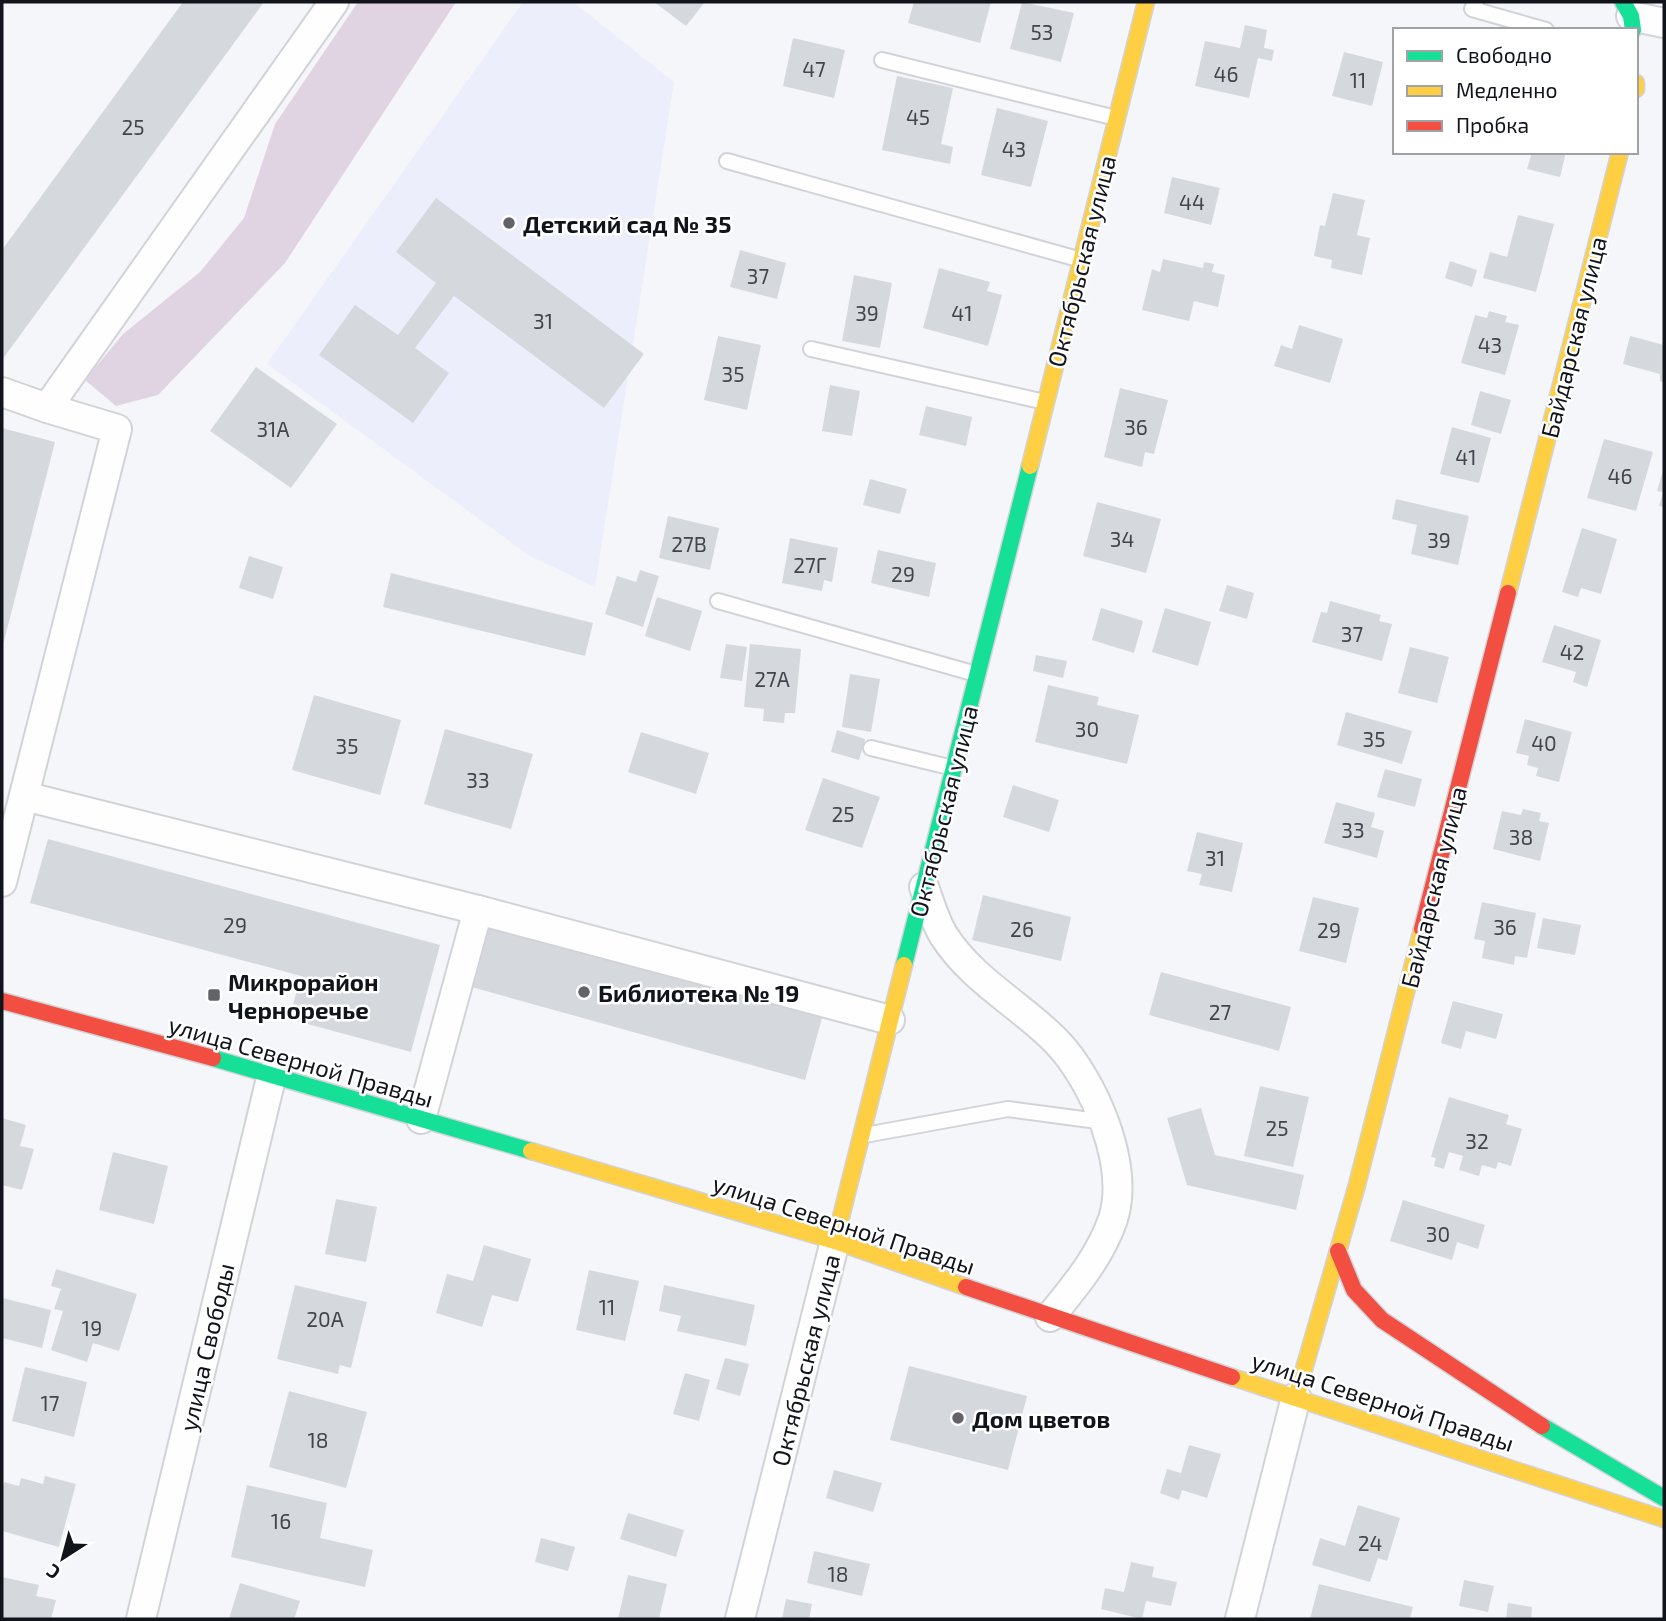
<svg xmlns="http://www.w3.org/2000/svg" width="1666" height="1621" font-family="'Exo 2',sans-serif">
<rect width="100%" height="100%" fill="#f5f6f9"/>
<polygon fill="#eceefb" points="523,2 573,2 674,82 595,587 530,556 267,364"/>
<polygon fill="#e1d4e2" points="358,2 456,2 285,263 158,395 116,406 85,380 123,334 200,272 244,218 275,124"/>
<g fill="#d5d9de">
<polygon points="183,2 264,2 2,360 2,250"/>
<polygon points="654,2 705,2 686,26"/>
<polygon points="914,2 991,2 980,43 908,23"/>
<polygon points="1022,2 1074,13 1061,62 1010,49"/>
<polygon points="1245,25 1267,30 1264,48 1274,50 1272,61 1258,58 1249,98 1195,86 1205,41 1240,48"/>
<polygon points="793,38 845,50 834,98 783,86"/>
<polygon points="1344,52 1383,62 1372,106 1332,96"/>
<polygon points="897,76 953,88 941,144 953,147 950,164 882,150"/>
<polygon points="997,108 1048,121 1031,187 981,175"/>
<polygon points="1532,152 1566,152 1560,177 1527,169"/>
<polygon points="1172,177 1220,188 1211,225 1164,213"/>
<polygon points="1333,193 1365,200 1357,235 1370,238 1362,275 1331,268 1332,260 1314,256 1320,225 1325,226"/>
<polygon points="436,198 644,354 604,408 454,296 415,348 449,373 413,423 319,355 355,305 398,335 436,283 396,252"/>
<polygon points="1518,215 1554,224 1536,292 1483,278 1490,252 1507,257"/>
<polygon points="740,250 786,263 777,299 730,287"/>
<polygon points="1163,259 1203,268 1204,262 1214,264 1212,272 1225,275 1218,307 1194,301 1189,321 1142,310 1152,269 1160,272"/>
<polygon points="1450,261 1477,270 1472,287 1445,278"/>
<polygon points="939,268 990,282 987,291 1002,295 988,346 923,328"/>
<polygon points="854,275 892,283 880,348 842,341"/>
<polygon points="1489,311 1507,316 1505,322 1519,325 1505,375 1461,363 1475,315 1487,318"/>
<polygon points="1299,325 1343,339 1330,383 1274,366 1281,345 1292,349"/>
<polygon points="718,336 761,345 747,410 704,400"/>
<polygon points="1630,336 1664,345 1664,383 1660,381 1660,374 1623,364"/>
<polygon points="256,367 337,424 291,488 210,431"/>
<polygon points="830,385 860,391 852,436 822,431"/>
<polygon points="1120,388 1168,400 1154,454 1145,452 1142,467 1104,457"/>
<polygon points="1480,391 1511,400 1501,434 1471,425"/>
<polygon points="926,406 972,417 966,446 919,435"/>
<polygon points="1452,427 1491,438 1479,483 1440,474"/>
<polygon points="2,428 55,442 3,645 2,644"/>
<polygon points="1604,439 1653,452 1636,511 1587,498"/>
<polygon points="1664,467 1664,507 1659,506 1663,492 1657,491"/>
<polygon points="870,479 907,489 900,514 863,505"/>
<polygon points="1396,499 1469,516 1458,565 1411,554 1417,525 1392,519"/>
<polygon points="1097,502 1161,519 1146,573 1083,556"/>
<polygon points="668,516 719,528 710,570 659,558"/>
<polygon points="1582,528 1617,539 1601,594 1581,588 1578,597 1562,592"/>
<polygon points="790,538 838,548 832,582 824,580 822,591 782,583"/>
<polygon points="878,550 936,563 929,597 871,583"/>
<polygon points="249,556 283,567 273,599 239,588"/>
<polygon points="640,570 659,576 643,627 605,614 617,576 636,582"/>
<polygon points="391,573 593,623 585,656 383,607"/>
<polygon points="1227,585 1254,593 1247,619 1219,611"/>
<polygon points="657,597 702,611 690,651 645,636"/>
<polygon points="1330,601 1381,615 1379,621 1392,624 1382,661 1312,642 1321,612 1327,613"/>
<polygon points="1101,608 1143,621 1134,653 1092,640"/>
<polygon points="1165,608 1211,622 1198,666 1152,652"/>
<polygon points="1554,625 1601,640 1587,687 1573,682 1576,672 1542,662"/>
<polygon points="726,644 747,647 742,681 720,678"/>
<polygon points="750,644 801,649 795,713 785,713 784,723 763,721 764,709 744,707"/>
<polygon points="1410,647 1449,657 1437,703 1398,693"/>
<polygon points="1036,655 1067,661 1063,678 1033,671"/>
<polygon points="850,674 880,679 871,732 842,727"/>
<polygon points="1048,685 1099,697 1097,705 1139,715 1127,764 1035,742"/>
<polygon points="314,695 401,720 380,795 292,770"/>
<polygon points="1346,712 1412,731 1402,764 1337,745"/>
<polygon points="1525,719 1572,732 1559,782 1536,776 1538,768 1527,765 1529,756 1516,753"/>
<polygon points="445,729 533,754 511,829 424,804"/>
<polygon points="837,730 865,739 859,760 831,752"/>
<polygon points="641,732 709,753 696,794 628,772"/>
<polygon points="1385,769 1422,779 1415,807 1377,797"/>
<polygon points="823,778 880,797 862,848 805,830"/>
<polygon points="1013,785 1059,800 1049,832 1003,817"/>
<polygon points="1336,802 1375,813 1371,827 1384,831 1377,858 1324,843"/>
<polygon points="1523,809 1541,813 1539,821 1549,823 1540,861 1493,849 1502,811 1521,815"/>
<polygon points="1197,832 1243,843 1232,892 1199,885 1202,874 1187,871"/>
<polygon points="48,839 440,945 411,1052 289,1019 301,976 30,903"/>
<polygon points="983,895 1071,917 1061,961 972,940"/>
<polygon points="1313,897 1359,908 1346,963 1299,951"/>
<polygon points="1482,902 1536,913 1527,958 1515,956 1514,965 1482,958 1485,941 1474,939"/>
<polygon points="1543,918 1581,925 1575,955 1537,948"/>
<polygon points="485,924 822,1018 805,1080 468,986"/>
<polygon points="1161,972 1291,1007 1279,1051 1149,1015"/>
<polygon points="1453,1001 1503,1014 1496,1039 1466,1031 1461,1049 1441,1043"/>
<polygon points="1260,1086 1309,1097 1293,1167 1244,1156"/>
<polygon points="1449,1097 1509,1115 1506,1124 1522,1129 1511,1166 1498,1162 1496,1169 1482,1165 1479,1176 1459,1170 1463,1156 1449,1152 1444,1169 1434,1166 1436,1158 1431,1157"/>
<polygon points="1201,1108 1215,1155 1304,1175 1296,1210 1187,1185 1167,1118"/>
<polygon points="2,1118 26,1125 20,1146 34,1149 22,1190 2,1185"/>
<polygon points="113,1152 168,1166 154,1224 99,1210"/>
<polygon points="336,1199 377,1207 366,1262 325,1254"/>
<polygon points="1403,1200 1485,1225 1478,1249 1457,1242 1452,1260 1390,1241"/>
<polygon points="484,1245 531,1259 518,1302 492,1295 482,1327 436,1313 447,1274 473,1281"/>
<polygon points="56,1269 137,1294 119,1351 93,1343 87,1362 51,1350 63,1311 54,1309 61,1289 51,1286"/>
<polygon points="589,1270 639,1281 625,1341 576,1330"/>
<polygon points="295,1285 367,1302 351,1368 340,1365 338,1374 277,1359"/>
<polygon points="664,1285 755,1305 746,1346 677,1331 681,1316 659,1311"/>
<polygon points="2,1298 51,1310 42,1348 2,1338"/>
<polygon points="725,1358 749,1364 740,1396 716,1389"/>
<polygon points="909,1366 1027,1396 1008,1470 890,1440"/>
<polygon points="25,1367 87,1382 74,1437 12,1421"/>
<polygon points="685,1373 710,1380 699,1421 673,1414"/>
<polygon points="289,1391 367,1412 346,1488 269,1467"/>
<polygon points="1189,1445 1221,1454 1207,1498 1182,1490 1179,1500 1160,1493 1167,1469 1181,1473"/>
<polygon points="834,1470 882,1483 873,1512 826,1498"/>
<polygon points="45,1476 76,1484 59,1547 2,1531 2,1490 4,1482 19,1486 21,1478 43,1484"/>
<polygon points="247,1485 327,1503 320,1538 373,1550 365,1587 231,1557"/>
<polygon points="1358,1505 1400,1518 1387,1561 1378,1558 1370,1582 1312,1565 1320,1538 1345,1546"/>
<polygon points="628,1513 684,1530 676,1557 620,1539"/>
<polygon points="541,1538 575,1547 568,1571 535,1562"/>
<polygon points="814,1551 870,1564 862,1596 807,1583"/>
<polygon points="1131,1562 1154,1567 1152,1577 1177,1582 1171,1606 1146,1601 1142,1619 1101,1609 1105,1588 1124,1592"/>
<polygon points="628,1575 667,1584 659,1619 618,1619"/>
<polygon points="2,1577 39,1585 36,1596 56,1600 51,1619 2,1619"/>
<polygon points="1464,1580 1494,1586 1488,1612 1459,1606"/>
<polygon points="240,1583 300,1601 294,1619 229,1619"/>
<polygon points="1319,1584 1413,1607 1410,1619 1310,1619"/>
<polygon points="786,1599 812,1604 809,1619 782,1619"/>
<polygon points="1508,1603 1532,1607 1531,1619 1506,1619"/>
</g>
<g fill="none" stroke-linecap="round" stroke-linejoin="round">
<g stroke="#d2d3d9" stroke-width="18">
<g id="lane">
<polyline points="1476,2 1472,9 1546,30"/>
<polyline points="882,60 1116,118"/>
<polyline points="727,161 1078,259"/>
<polyline points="811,349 1045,402"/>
<polyline points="718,601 976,674"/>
<polyline points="871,748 953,768"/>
<polyline points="865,1135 1008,1109 1105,1122"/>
</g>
</g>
<g stroke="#d2d3d9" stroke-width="32">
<g id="street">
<polyline points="1631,16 1664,23"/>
<polyline points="2,392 47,408 334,2"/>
<polyline points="24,796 478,910"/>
<polyline points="2,882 117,429 47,408"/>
<path d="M924 887C930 903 935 922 944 936 973 981 1021 1005 1057 1042 1094 1081 1130 1165 1113 1219 1100 1257 1075 1286 1050 1317"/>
<polyline points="421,1119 478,910 890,1020"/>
<polyline points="141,1619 272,1074"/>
<polyline points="740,1619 835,1241"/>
<polyline points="1240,1619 1296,1397"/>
</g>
</g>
<g stroke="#d2d3d9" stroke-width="19">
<g id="fast">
<polyline points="1623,2 1631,16 1633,30"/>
<polyline points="904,965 1030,466"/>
<polyline points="213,1058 531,1151"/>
<polyline points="1542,1426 1664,1498"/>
</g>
</g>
<g stroke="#d2d3d9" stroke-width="19">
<g id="slow">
<polyline points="1636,83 1636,89"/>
<polyline points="1030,466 1146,2"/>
<polyline points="1508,593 1620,152"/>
<polyline points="904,965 835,1241 966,1287"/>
<polyline points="531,1151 835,1241"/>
<polyline points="1232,1377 1664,1519"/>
<polyline points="1296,1397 1357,1185 1422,929"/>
</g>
</g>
<g stroke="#d2d3d9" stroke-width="19">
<g id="jam">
<polyline points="1422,929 1508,593"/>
<polyline points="2,1001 213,1058"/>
<polyline points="1338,1251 1354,1290 1382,1320 1542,1426"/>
<polyline points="966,1287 1232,1377"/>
</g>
</g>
<use href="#lane" stroke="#fefefe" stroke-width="14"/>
<use href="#street" stroke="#fefefe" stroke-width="28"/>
<use href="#fast" stroke="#16e098" stroke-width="16"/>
<use href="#slow" stroke="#ffcf43" stroke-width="16"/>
<use href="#jam" stroke="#f24e42" stroke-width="16"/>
</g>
<g fill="#616369" stroke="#fff" stroke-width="2.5">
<circle cx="509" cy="223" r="7"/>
<circle cx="584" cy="992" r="7"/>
<rect x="207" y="988" width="14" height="14" rx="3.5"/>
<circle cx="958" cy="1418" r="7"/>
</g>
<g text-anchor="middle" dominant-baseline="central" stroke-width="5" stroke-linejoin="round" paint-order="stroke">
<g font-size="21" fill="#43454c">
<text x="1042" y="31">53</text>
<text x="814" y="68">47</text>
<text x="1226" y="73">46</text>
<text x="1358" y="79">11</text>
<text x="918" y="116">45</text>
<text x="133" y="126">25</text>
<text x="1014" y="148">43</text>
<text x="1192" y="201">44</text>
<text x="758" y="275">37</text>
<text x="867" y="312">39</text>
<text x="962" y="312">41</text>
<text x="543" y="320">31</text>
<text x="1490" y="344">43</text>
<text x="733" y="373">35</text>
<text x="1136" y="426">36</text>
<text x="273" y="428">31А</text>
<text x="1466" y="456">41</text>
<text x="1620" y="475">46</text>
<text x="1122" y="538">34</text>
<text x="1439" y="539">39</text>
<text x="689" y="543">27В</text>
<text x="810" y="564">27Г</text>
<text x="903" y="573">29</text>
<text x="1352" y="633">37</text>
<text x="1572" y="651">42</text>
<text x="772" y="678">27А</text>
<text x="1087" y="728">30</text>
<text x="1374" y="738">35</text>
<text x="1544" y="742">40</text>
<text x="347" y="745">35</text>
<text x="478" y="779">33</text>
<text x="843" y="813">25</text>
<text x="1353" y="829">33</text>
<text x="1521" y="836">38</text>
<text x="1215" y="857">31</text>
<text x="235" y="924">29</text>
<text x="1505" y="926">36</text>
<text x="1022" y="928">26</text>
<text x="1329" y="929">29</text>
<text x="1220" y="1011">27</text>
<text x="1277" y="1127">25</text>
<text x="1477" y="1140">32</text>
<text x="1438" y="1233">30</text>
<text x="607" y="1306">11</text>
<text x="325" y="1318">20А</text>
<text x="92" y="1327">19</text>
<text x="50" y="1402">17</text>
<text x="318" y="1439">18</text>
<text x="281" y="1520">16</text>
<text x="1370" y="1542">24</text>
<text x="838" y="1573">18</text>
</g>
<g font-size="24" font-weight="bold" fill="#12141c" stroke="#fff" text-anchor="start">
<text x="523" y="223">Детский сад № 35</text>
<text x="228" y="981">Микрорайон<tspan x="228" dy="28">Черноречье</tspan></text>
<text x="598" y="992">Библиотека № 19</text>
<text x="972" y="1418">Дом цветов</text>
</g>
<g font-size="24" fill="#12141c" stroke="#fff">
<text transform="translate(1081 261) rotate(-76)">Октябрьская улица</text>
<text transform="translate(1573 337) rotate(-76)">Байдарская улица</text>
<text transform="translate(943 811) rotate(-76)">Октябрьская улица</text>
<text transform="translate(1433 887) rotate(-76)">Байдарская улица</text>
<text transform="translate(301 1061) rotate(16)">улица Северной Правды</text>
<text transform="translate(844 1224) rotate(18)">улица Северной Правды</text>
<text transform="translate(206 1347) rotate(-77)">улица Свободы</text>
<text transform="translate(805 1360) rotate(-76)">Октябрьская улица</text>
<text transform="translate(1383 1401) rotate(18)">улица Северной Правды</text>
</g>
</g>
<rect width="1666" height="1621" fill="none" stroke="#12141c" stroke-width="7"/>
<rect x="1393" y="28" width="245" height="126" fill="#ffffff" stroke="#a0a1a4" stroke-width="2"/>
<rect x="1407" y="51" width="35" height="10" fill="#16e098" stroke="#a0a1a4" stroke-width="2"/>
<text x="1456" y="63" font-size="21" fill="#12141c">Свободно</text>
<rect x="1407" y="86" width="35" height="10" fill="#ffcf43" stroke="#a0a1a4" stroke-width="2"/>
<text x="1456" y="98" font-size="21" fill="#12141c">Медленно</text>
<rect x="1407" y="121" width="35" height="10" fill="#f24e42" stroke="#a0a1a4" stroke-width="2"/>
<text x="1456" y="133" font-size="21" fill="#12141c">Пробка</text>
<g transform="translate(63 1558) rotate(216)" stroke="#ffffff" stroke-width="5" paint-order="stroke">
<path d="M0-5L12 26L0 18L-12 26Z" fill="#12141c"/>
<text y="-10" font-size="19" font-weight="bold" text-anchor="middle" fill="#12141c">С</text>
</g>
</svg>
